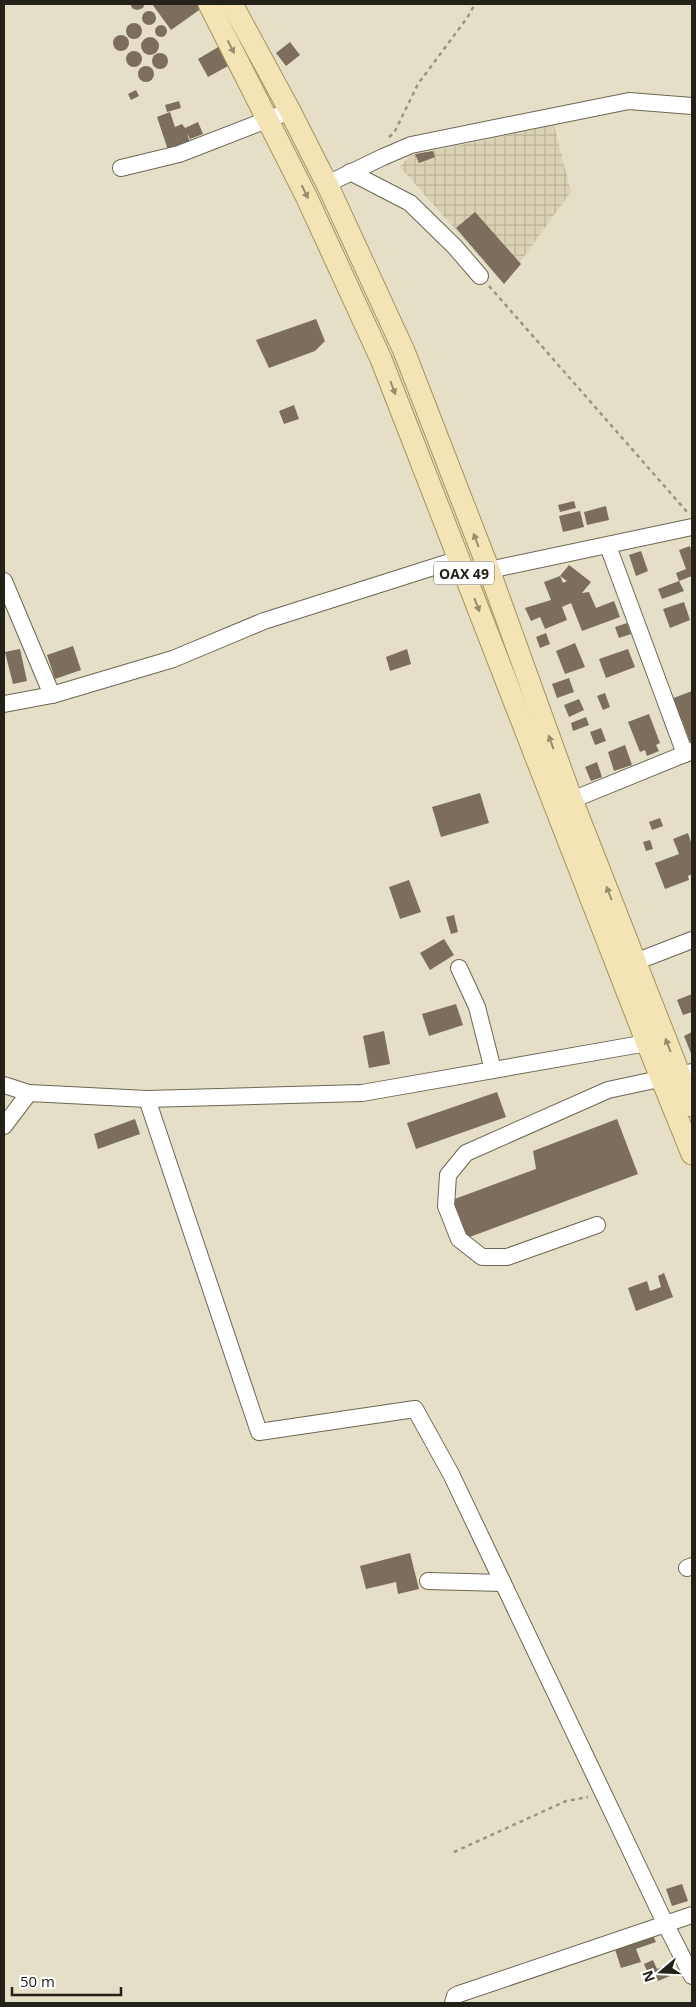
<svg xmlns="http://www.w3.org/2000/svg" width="696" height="2007" font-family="'Open Sans',sans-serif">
<defs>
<pattern id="industrial-grid" width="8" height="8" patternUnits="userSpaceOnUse" patternTransform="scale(1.25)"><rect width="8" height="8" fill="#dad2b4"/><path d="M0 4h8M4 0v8" fill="none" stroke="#bbb49a"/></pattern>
</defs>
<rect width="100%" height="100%" fill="#e5dfc8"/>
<polygon fill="url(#industrial-grid)" points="554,125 571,192 504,284 400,167 409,156"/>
<g fill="#7d6d5d">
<polygon points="130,4 145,4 143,8 138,10 133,9"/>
<polygon points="152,4 199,4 202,8 171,30"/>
<circle cx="149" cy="18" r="7"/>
<circle cx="134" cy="31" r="8"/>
<circle cx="161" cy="31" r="6"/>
<circle cx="121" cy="43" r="8"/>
<circle cx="150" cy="46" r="9"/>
<polygon points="290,42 300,55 286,66 276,53"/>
<polygon points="220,46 230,65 208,77 198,59"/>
<circle cx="134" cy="59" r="8"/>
<circle cx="160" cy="61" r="8"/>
<circle cx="146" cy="74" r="8"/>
<polygon points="136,90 139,96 131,100 128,94"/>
<polygon points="179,101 181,108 167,112 165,105"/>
<polygon points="170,112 175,127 182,124 185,128 198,122 203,134 190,139 187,133 190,143 168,150 157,117"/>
<polygon points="433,151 435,157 419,163 415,154"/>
<polygon points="475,212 521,264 504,284 456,228"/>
<polygon points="316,319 325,341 315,351 269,368 256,340"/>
<polygon points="294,405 299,419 284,424 279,411"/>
<polygon points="574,501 576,508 560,512 558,505"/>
<polygon points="606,506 609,520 587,525 584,512"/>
<polygon points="580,511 584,527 563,532 559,516"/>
<polygon points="690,546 692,553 692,576 679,581 676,573 686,569 679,550"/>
<polygon points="641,551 648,571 636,576 629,555"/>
<polygon points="569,565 591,582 582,593 589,592 596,608 614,601 620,617 582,631 571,603 562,607 567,620 545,629 540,617 531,621 525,608 551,600 544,582 560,576 563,583 567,581 560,576"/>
<polygon points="679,581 684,591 662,599 658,589"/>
<polygon points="684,602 690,620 670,628 663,609"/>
<polygon points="627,623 631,634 619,638 615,627"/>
<polygon points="546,633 550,644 540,648 536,637"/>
<polygon points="575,643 585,667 565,674 556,651"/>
<polygon points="73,646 81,670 55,679 47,655"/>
<polygon points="20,649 27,681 13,684 5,652"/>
<polygon points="407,649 411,664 390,671 386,657"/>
<polygon points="628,649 635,667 606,678 599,659"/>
<polygon points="569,678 574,692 557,698 552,684"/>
<polygon points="692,691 692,741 690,742 682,720 679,721 671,699"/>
<polygon points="605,693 610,707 603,710 597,696"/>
<polygon points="579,699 584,710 569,717 564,705"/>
<polygon points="649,714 660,743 656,745 659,751 647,756 645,750 640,752 628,722"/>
<polygon points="586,717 589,725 573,731 571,723"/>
<polygon points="601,728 606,741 595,745 590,732"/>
<polygon points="625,745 632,765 614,771 608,752"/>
<polygon points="597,762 602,777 591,781 585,767"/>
<polygon points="480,793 489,823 441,837 432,807"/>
<polygon points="660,818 663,826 652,830 649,822"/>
<polygon points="688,833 692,845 692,874 688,876 689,880 665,889 655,863 679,854 673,839"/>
<polygon points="650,840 653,849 646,851 643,842"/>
<polygon points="409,880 421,912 400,919 389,887"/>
<polygon points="454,915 458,932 451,934 446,917"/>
<polygon points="444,939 454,955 430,970 420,953"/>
<polygon points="692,994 692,1012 683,1015 677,1000"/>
<polygon points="456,1004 463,1025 429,1036 422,1014"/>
<polygon points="384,1031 390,1064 369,1068 363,1036"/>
<polygon points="692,1032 692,1056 684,1036"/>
<polygon points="497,1092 506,1117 416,1149 407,1123"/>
<polygon points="135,1119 140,1134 98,1149 94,1134"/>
<polygon points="617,1119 638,1174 467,1238 452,1200 536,1169 533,1151"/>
<polygon points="664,1273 673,1297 636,1311 628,1288 647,1281 650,1291 661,1287 658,1276"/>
<polygon points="410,1553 419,1589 398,1594 396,1582 366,1589 360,1566"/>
<polygon points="682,1884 688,1901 672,1906 666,1889"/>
<polygon points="652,1933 656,1942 636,1949 641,1962 621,1968 614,1946"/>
<polygon points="653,1960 657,1969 665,1966 670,1976 658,1981 654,1971 648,1973 644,1964"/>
</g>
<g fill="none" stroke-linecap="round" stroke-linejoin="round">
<g stroke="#6c6752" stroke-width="18">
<g id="minor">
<polyline points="121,168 179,154 290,111"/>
<polyline points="350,172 410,203 455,247 480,276"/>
<polyline points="327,184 383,157 411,145 629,101 692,106"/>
<polyline points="608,546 685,754"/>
<polyline points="489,570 692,527"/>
<polyline points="4,581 52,695"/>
<polyline points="4,704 52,695 173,659 264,621 459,559"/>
<polyline points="562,804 692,751"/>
<polyline points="635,962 692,940"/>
<polyline points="459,968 477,1007 493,1070"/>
<polyline points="4,1085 29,1093 147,1099 362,1093 647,1043"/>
<polyline points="147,1099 259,1432 415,1409 451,1474 666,1925 692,1976"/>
<polyline points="4,1126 29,1093"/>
<polyline points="597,1225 507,1257 482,1257 459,1239 446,1206 448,1175 466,1153 608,1090 692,1072"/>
<polyline points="687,1568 692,1566"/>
<polyline points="428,1581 503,1583"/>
<polyline points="453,2003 455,1996 459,1994 692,1915"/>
</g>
</g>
<g stroke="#a6935d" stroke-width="23">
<g id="major">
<polyline points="209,4 306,196 381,359 647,1043 692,1154"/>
<polyline points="232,4 290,111 327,184 404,351 489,570 572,800 692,1106"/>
</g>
</g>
<g stroke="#999583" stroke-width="2.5" stroke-dasharray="4 4" stroke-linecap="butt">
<polyline points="389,137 394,133 418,84 467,18 475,4"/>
<polyline points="489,286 688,513"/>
<polyline points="454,1852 566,1801 588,1797"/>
</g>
<use href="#minor" stroke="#fff" stroke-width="16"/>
<use href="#major" stroke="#f4e3b4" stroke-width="21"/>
</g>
<defs><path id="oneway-solid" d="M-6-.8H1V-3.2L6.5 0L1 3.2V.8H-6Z" transform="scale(1.25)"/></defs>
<g fill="#968c6e">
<use href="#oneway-solid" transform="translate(231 47) rotate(63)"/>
<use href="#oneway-solid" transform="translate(305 192) rotate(64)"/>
<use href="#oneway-solid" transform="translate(393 388) rotate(69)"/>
<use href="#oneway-solid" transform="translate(476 540) rotate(-111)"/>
<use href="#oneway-solid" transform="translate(477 605) rotate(69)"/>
<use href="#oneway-solid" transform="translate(551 742) rotate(-110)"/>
<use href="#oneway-solid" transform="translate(609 893) rotate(-111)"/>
<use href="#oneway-solid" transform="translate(668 1045) rotate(-111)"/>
</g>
<g text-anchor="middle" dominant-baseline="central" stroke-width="4" stroke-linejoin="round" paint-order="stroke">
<rect fill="#fff" stroke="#65645d" stroke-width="1" x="434" y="561.5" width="60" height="23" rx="4"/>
<g font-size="14" font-weight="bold" fill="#232118">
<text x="464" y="573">OAX 49</text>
</g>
</g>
<rect width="696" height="2007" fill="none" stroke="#232118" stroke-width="10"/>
<g transform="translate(661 1972) rotate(251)" stroke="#ffffff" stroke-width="4" paint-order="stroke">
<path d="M0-4L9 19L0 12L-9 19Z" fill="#232118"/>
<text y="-8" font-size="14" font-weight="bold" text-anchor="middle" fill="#232118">N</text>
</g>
<path d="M12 1987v8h109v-8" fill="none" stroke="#232118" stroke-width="2.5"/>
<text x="20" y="1987" font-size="15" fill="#232118" stroke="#ffffff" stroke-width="4" paint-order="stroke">50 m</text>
</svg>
